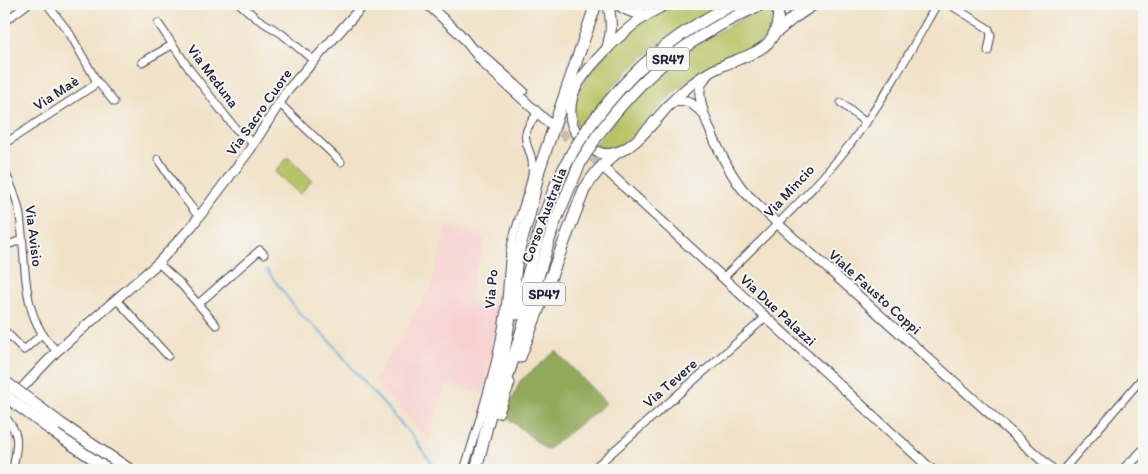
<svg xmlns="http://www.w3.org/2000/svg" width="1148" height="474" font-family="Itim,sans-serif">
<rect width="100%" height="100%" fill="#f6f6f2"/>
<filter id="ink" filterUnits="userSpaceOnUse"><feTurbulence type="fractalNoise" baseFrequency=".02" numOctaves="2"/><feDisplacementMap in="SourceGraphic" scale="10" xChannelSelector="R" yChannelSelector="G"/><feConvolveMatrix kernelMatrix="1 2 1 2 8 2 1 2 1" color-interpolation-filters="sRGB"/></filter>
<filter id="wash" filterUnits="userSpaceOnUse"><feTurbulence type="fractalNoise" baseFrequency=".0096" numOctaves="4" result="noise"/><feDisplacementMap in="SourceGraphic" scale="20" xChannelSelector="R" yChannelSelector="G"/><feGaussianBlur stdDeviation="1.12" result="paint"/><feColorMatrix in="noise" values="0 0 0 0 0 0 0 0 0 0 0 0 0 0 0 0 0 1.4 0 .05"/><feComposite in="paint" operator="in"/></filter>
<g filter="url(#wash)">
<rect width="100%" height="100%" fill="#f1e2c7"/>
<polygon fill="#f7d0ce" points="447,225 486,237 468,299 502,308 483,394 445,384 429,441 375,380 431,287"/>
<g fill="#b8c365" stroke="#6d7250">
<path d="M680 4H722C684 23 646 51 617 82 604 98 591 115 579 131 575 122 573 111 576 101 584 71 623 35 649 19 658 13 670 9 680 4Z"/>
<path d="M773 4C775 19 772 31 761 42 749 53 730 57 716 63 698 72 680 86 666 100 646 119 628 159 595 146 633 92 684 49 742 19 752 14 762 8 773 4Z"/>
<polygon points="288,157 312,180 300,194 275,172"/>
</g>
<polygon fill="#92a95a" stroke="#5a664a" points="556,351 606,403 547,450 506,416 520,381"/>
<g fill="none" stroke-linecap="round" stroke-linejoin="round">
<polyline stroke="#6babde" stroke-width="2" points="267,270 299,313 331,342 360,378 414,438 426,456 439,470"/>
</g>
</g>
<g filter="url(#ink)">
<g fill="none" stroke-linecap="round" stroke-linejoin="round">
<polyline stroke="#c8bcab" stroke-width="9" stroke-dasharray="9 4.5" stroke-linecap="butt" points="550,124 606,169"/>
<g stroke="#413f50" stroke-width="9">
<g id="minor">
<polyline points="240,4 256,18 282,34 313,60"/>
<polyline points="949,4 989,29 991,35 988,51"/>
<polyline points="4,22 28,4"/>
<polyline points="158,23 190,70 235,128 254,144"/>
<polyline points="474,50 478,50 524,91"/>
<polyline points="142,62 172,45"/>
<polyline points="96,80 114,102"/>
<polyline points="279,103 341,162"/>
<polyline points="841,103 866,123"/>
<polyline points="4,144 93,86 96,80 70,34 47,4"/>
<polyline points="158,159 175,186 199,217"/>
<path d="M4 170C10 182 16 196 19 210 28 258 17 315 57 351"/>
<polyline points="4,246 22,240"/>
<polyline points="158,263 179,282 216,325"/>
<path d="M727 274C773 228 825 181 862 128 890 89 913 46 937 4"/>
<polyline points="116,299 168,356"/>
<polyline points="198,304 260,250 264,254"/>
<polyline points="4,330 24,350 42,334"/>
<path d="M4 416C23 436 16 446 13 470"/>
<path d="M464 470C480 418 499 362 505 308 508 287 507 267 511 247 516 223 528 197 532 174 536 144 512 144 537 114"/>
<polyline points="592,470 766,317"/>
<polyline points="1063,470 1144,376"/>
</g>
</g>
<g stroke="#413f50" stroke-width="11">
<g id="tertiary">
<polyline points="427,4 460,34 485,65 549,123"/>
<path d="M708 74C704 79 700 84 700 90 698 113 729 174 745 192 755 203 767 213 778 224L1053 470"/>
<polyline points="671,102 688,101 702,112"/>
<polyline points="606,170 932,470"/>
<polyline points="4,407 57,351 158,263 192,226 249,151 287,91 364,4"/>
<polyline points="1123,470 1144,450"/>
</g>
</g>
<g stroke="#413f50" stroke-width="12">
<g id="secondary">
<path d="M618 4C625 11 636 13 646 15"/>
<path d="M667 4C661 7 653 11 647 15 626 28 577 74 572 98 569 111 570 125 578 135 585 144 596 155 609 154 636 153 660 111 680 94 693 82 707 72 724 65 738 59 757 54 768 43 778 32 779 17 778 4"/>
<path d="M607 49C612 32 612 21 608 4"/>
</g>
</g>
<g stroke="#413f50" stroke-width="13">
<g id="trunk">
<polyline points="774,34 793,18 814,4"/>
<path d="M588 128C630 71 670 36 734 4"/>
<path d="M597 136C644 72 690 36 762 4"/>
<polyline points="517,314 543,219 557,182 573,151"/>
<path d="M520 357 584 190C593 175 603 164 616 153"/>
<polyline points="499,381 512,305 517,256 529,216 539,170 596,4"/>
<polyline points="504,389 554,224 581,161"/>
<polyline points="498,412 509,383"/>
<polyline points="54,432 110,470"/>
<polyline points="476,470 500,375"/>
</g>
</g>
<use href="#minor" stroke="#fff" stroke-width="7"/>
<use href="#tertiary" stroke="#fff" stroke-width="9"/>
<use href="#secondary" stroke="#fff" stroke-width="10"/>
<use href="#trunk" stroke="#fff" stroke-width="11"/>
<g stroke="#413f50" stroke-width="13" stroke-linecap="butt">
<g id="trunk-bridge">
<polyline points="573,151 588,128"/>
<polyline points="581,161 597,136"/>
<polyline points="4,381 61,424 130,470"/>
<polyline points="4,395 54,432"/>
</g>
</g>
<use href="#trunk-bridge" stroke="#fff" stroke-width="11"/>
</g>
</g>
<g text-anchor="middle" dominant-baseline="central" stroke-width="4" stroke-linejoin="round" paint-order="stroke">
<g fill="#f6f6f2" stroke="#626272" stroke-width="1">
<rect x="647" y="47.5" width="42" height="23" rx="4"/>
<rect x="523" y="282.5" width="42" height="23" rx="4"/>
</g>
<g font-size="14" font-weight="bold" fill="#22223b">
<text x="668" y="59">SR47</text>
<text x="544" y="294">SP47</text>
</g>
<g font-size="15" fill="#22223b" stroke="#f6f6f2">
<text transform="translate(213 76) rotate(53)">Via Meduna</text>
<text transform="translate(56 93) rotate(-33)">Via Maè</text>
<text transform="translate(259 112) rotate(-55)">Via Sacro Cuore</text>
<text transform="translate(789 191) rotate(-47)">Via Mincio</text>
<text transform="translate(544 215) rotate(-69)">Corso Australia</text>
<text transform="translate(34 236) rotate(83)">Via Avisio</text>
<text transform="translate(491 289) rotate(-85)">Via Po</text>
<text transform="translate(875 292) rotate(42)">Viale Fausto Coppi</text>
<text transform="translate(778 310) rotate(43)">Via Due Palazzi</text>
<text transform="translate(670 383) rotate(-41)">Via Tevere</text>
</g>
</g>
<rect width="1148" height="474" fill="none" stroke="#f6f6f2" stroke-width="20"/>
</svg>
